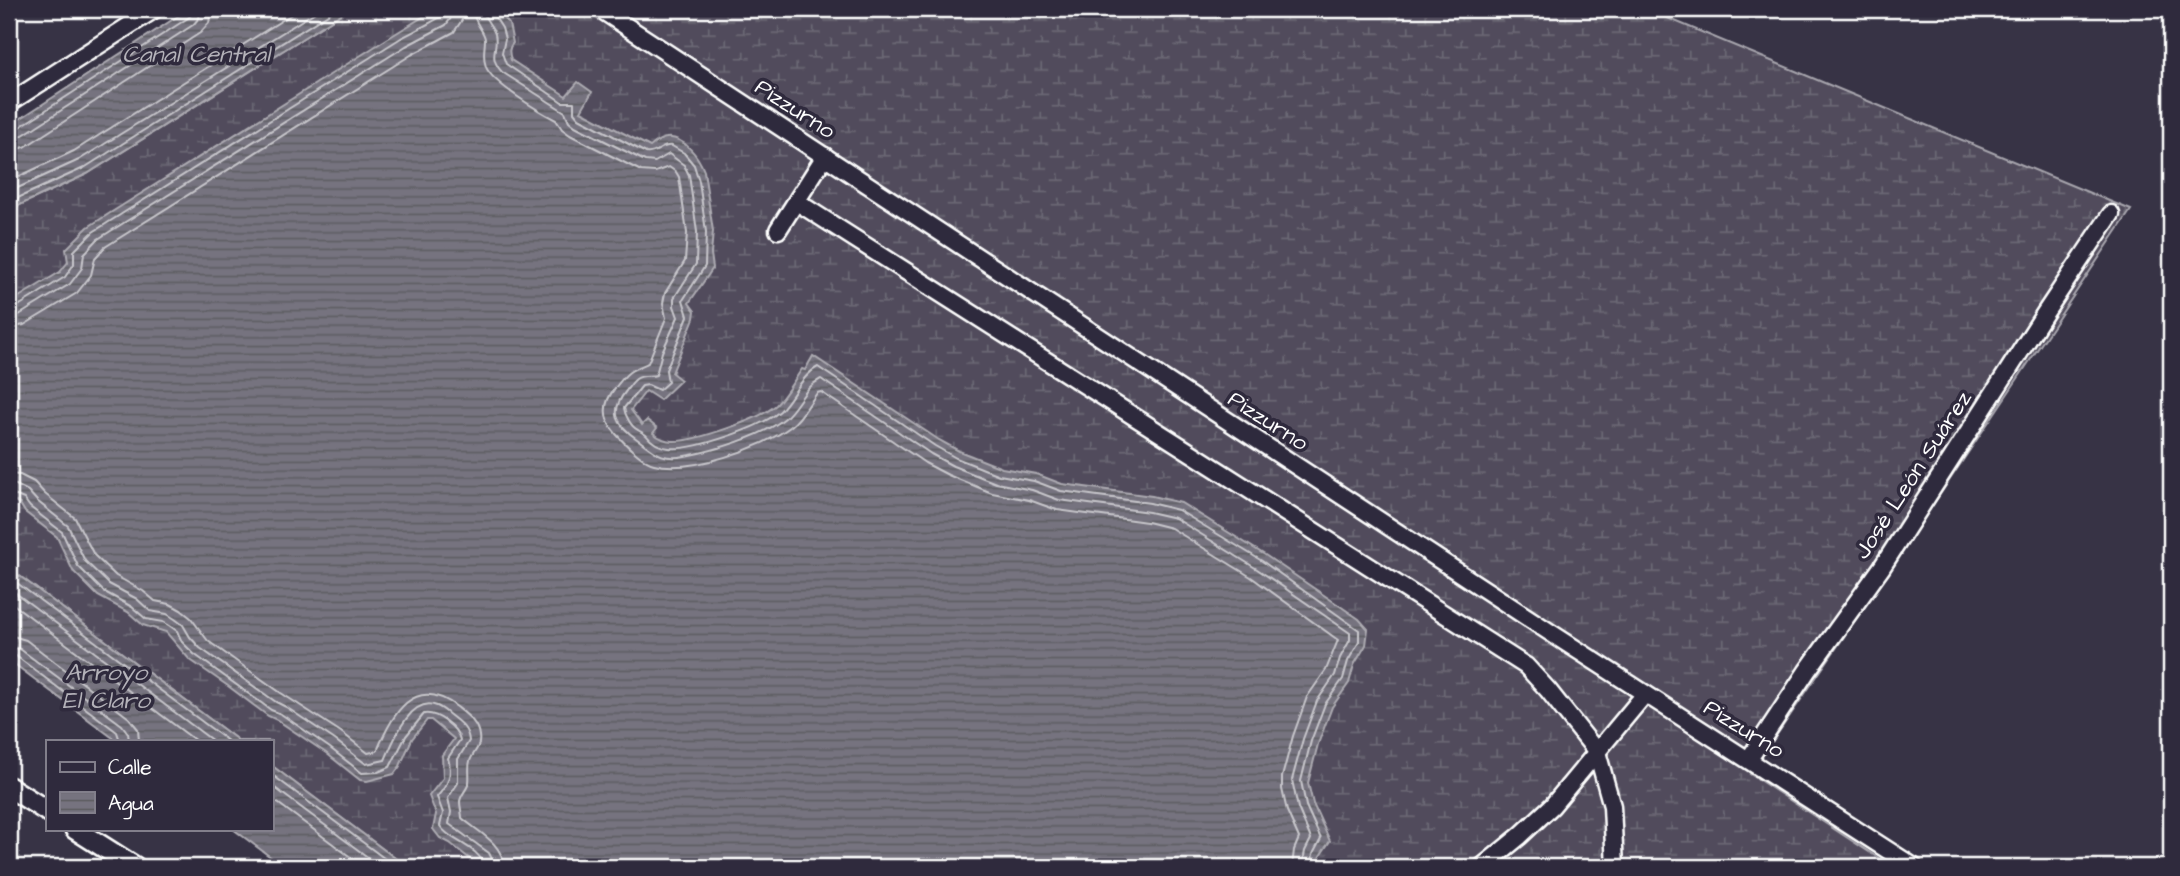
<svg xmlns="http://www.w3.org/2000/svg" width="2180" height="876" font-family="'Architects Daughter',sans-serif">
<defs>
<pattern id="wetland-marsh" width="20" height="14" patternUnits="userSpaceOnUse" patternTransform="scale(1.75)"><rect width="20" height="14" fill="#514c5c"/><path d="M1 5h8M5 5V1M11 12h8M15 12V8" fill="none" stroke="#6b6774"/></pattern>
<pattern id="water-rules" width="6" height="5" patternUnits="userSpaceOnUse" patternTransform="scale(1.75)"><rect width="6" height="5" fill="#76737f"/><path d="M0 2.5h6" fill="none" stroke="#5f5e63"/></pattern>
</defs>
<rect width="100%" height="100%" fill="#373345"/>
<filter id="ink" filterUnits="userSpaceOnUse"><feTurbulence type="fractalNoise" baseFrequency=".0143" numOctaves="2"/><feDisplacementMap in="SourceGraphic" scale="14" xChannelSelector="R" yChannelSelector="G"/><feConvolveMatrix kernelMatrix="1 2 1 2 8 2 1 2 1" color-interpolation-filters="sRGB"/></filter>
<g filter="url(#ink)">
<polygon fill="url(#wetland-marsh)" stroke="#a8a6ae" stroke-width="2" points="349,9 1646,9 2131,210 1863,609 1750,774 1892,867 407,867 271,765 271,741 239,741 9,568 9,210 87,174"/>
<g fill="url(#water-rules)" stroke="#adabb2" stroke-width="2">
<polygon points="189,9 349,9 87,174 9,210 9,126"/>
<path d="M445 9H497L509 24 513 43C508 48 509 53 511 60L566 96 578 82 592 92 581 111 650 147C655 143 659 139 666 138 683 135 699 157 704 171L713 231 711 254 713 268 689 303 695 311 694 318 672 373 681 380 660 400 646 391 631 410 642 425 647 420 657 428 653 433C659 438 665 441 673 441 693 442 761 419 776 405 786 395 794 380 802 369L805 370 813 356 939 440 959 451 1002 468 1036 474 1062 484 1152 496 1181 503 1265 555 1359 619 1368 629 1366 645 1354 665 1349 683 1332 707 1318 744 1308 783 1313 804 1330 841 1320 856 1318 867H480L450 843 440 838 433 829 436 814 429 796 443 778 442 755 454 739 431 720H427L412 739 400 766 394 774 367 781 360 780 326 753 277 720 268 716 228 686 189 659 166 632 143 625 128 612 98 596 73 571 57 537 25 512 20 504 9 498V303L60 272 68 262 66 249 88 227 398 32 423 17Z"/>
<polygon points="9,568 239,741 117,741 9,660"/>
<polygon points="271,765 407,867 284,867 233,829 271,829"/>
</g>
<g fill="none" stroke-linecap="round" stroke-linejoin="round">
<g stroke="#c8c7cc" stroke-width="2">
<path d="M473 9C473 23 484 30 485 39 485 49 482 56 486 67 492 83 540 112 556 120L562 129 570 135 641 171 655 172 669 167 676 172 679 177 687 233 685 261 665 293 663 303 666 318 648 363C629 371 628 371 615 388 594 414 612 432 632 450 639 455 645 462 654 464 689 474 762 448 790 427 801 419 809 404 817 393L821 392 925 463 948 475 992 493 1029 500 1057 510 1147 522 1171 528 1251 577 1338 640 1326 670 1307 697 1293 736 1282 777V789L1287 811 1299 838 1294 850 1292 867"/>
<path d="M483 9C484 20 492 25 495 34 499 49 487 56 502 72L565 112 569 121 575 126 645 161 655 162 669 154 684 165 689 175 697 232 696 264 674 298V306L678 317 662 352 656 375C650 377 643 374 636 379 632 382 629 387 626 391 609 412 617 425 637 439 654 451 661 461 685 456 713 451 764 436 785 418 799 406 804 387 821 379L931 454 953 466 996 483 1032 490 1059 500 1149 512 1175 518 1257 569 1350 633V640L1340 658 1335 675 1317 701 1303 739 1292 780 1298 808 1311 839 1305 851 1302 867"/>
<path d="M492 9 493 14 502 28 505 39 502 53 506 64 562 102H574V112L579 118 646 153C657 155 661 144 672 146L684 153 694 165 699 181 706 232 705 266 683 300 688 316 666 370 668 382 659 390 648 385 642 386 624 408C625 415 631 427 638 430 641 432 644 433 646 435 652 443 660 447 669 448 693 451 762 427 780 411 794 397 801 376 818 367L935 446 956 458 999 475 1034 481 1061 491 1150 503 1178 510 1262 561 1359 630V642L1348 661 1343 679 1325 704 1311 741 1301 781 1306 806 1321 839 1313 854 1311 867"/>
<polyline points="9,131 15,130 188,18 192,14 192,9"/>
<polyline points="9,140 20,137 193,25 199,18 201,9"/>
<polyline points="9,151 25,147 200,33 209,23 212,9"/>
<polyline points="9,181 74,151 300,9"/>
<polyline points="9,192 79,160 320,9"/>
<polyline points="9,202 84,168 336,9"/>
<path d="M9 309 15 308 65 277 74 264V251L93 232 401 38C407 35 442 17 443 15 444 13 444 11 444 9"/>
<polyline points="9,317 19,315 70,284 82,268 84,254 98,239 406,46 446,25 451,18 453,9"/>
<polyline points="9,328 24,325 77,293 91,275 95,258 105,247 411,55 454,32 462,20 464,9"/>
<path d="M9 474 20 475 34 482 45 494 75 518 94 555 116 576 143 591 155 601 170 604 181 610 191 618 208 641 281 693 341 732 368 753 377 751C392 714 414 674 457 707 467 715 478 723 479 736 481 748 473 752 470 761 468 767 470 776 469 782 468 789 460 795 460 802 460 807 462 813 462 818 478 832 503 843 504 867"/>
<path d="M9 484 16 485 28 491 37 501 68 526 85 561 109 584 137 599 150 611 167 614 175 619 183 625 190 637 200 648 276 702 286 707 335 740 366 764 385 760C393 742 410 695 437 706 442 708 446 712 450 715 460 723 468 728 469 741L458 759V783L448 798 451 812 449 824 489 853 492 859 493 867"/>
<path d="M9 493 24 499 30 507 62 532 78 566 103 591 132 607 146 619 163 622 170 626 177 631 182 642 194 654 271 710 281 714 330 748 362 773 378 772 390 767 406 736 424 714C437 712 457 727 460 740L448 758C453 775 448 784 437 797L443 813 440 826C450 842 481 847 484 867"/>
<polyline points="9,577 228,741"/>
<polyline points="9,588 213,741"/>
<polyline points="9,601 196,741"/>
<polyline points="9,635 26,640 129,718 138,729 139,741"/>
<polyline points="9,646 20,649 122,725 128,733 129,741"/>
<polyline points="9,655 16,656 117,732 120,741"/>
<polyline points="271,774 396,867"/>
<polyline points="271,785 381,867"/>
<polyline points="271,798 364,867"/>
</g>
<g stroke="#fff" stroke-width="21">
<g id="minor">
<polyline points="600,9 1551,633 1914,867"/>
<polyline points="9,103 155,9"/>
<polyline points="797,202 1526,666 1548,690 1597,752 1612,806 1615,867"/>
<polyline points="778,230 825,156"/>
<polyline points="1749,759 1807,671 1882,567 2045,313 2111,214"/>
<polyline points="1482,867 1520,836 1552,806 1645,694"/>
</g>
</g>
<g stroke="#fff" stroke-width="24">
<g id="tertiary">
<polyline points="9,787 47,811"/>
<polyline points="75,829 135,867"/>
</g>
</g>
<use href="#minor" stroke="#2f2a3d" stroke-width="16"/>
<use href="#tertiary" stroke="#2f2a3d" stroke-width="19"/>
</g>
</g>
<g text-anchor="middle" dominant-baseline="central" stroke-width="7" stroke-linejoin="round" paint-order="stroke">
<g font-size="23" fill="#fff" stroke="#2f2a3d">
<text transform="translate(795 109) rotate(33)">Pizzurno</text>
<text transform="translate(1268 421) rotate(33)">Pizzurno</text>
<text transform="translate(1913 475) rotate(-57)">José León Suárez</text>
<text transform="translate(1744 729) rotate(32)">Pizzurno</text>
</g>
<g font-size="24" font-style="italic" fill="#b4b2b9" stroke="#2f2a3d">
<text x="196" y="55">Canal Central</text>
<text x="106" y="673">Arroyo<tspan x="106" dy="28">El Claro</tspan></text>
</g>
</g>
<rect width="2180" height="876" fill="none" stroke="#2f2a3d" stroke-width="35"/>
<rect x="18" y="18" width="2145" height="841" fill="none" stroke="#fff" stroke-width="2.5" filter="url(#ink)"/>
<rect x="46" y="740" width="228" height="91" fill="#2f2a3d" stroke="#827f8b" stroke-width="2"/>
<rect x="60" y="762" width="35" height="10" fill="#2f2a3d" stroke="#827f8b" stroke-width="2"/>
<text x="108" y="774" font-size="21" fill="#ffffff">Calle</text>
<rect x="60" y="792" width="35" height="21" fill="url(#water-rules)" stroke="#827f8b" stroke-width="2"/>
<text x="108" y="810" font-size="21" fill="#ffffff">Agua</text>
</svg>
